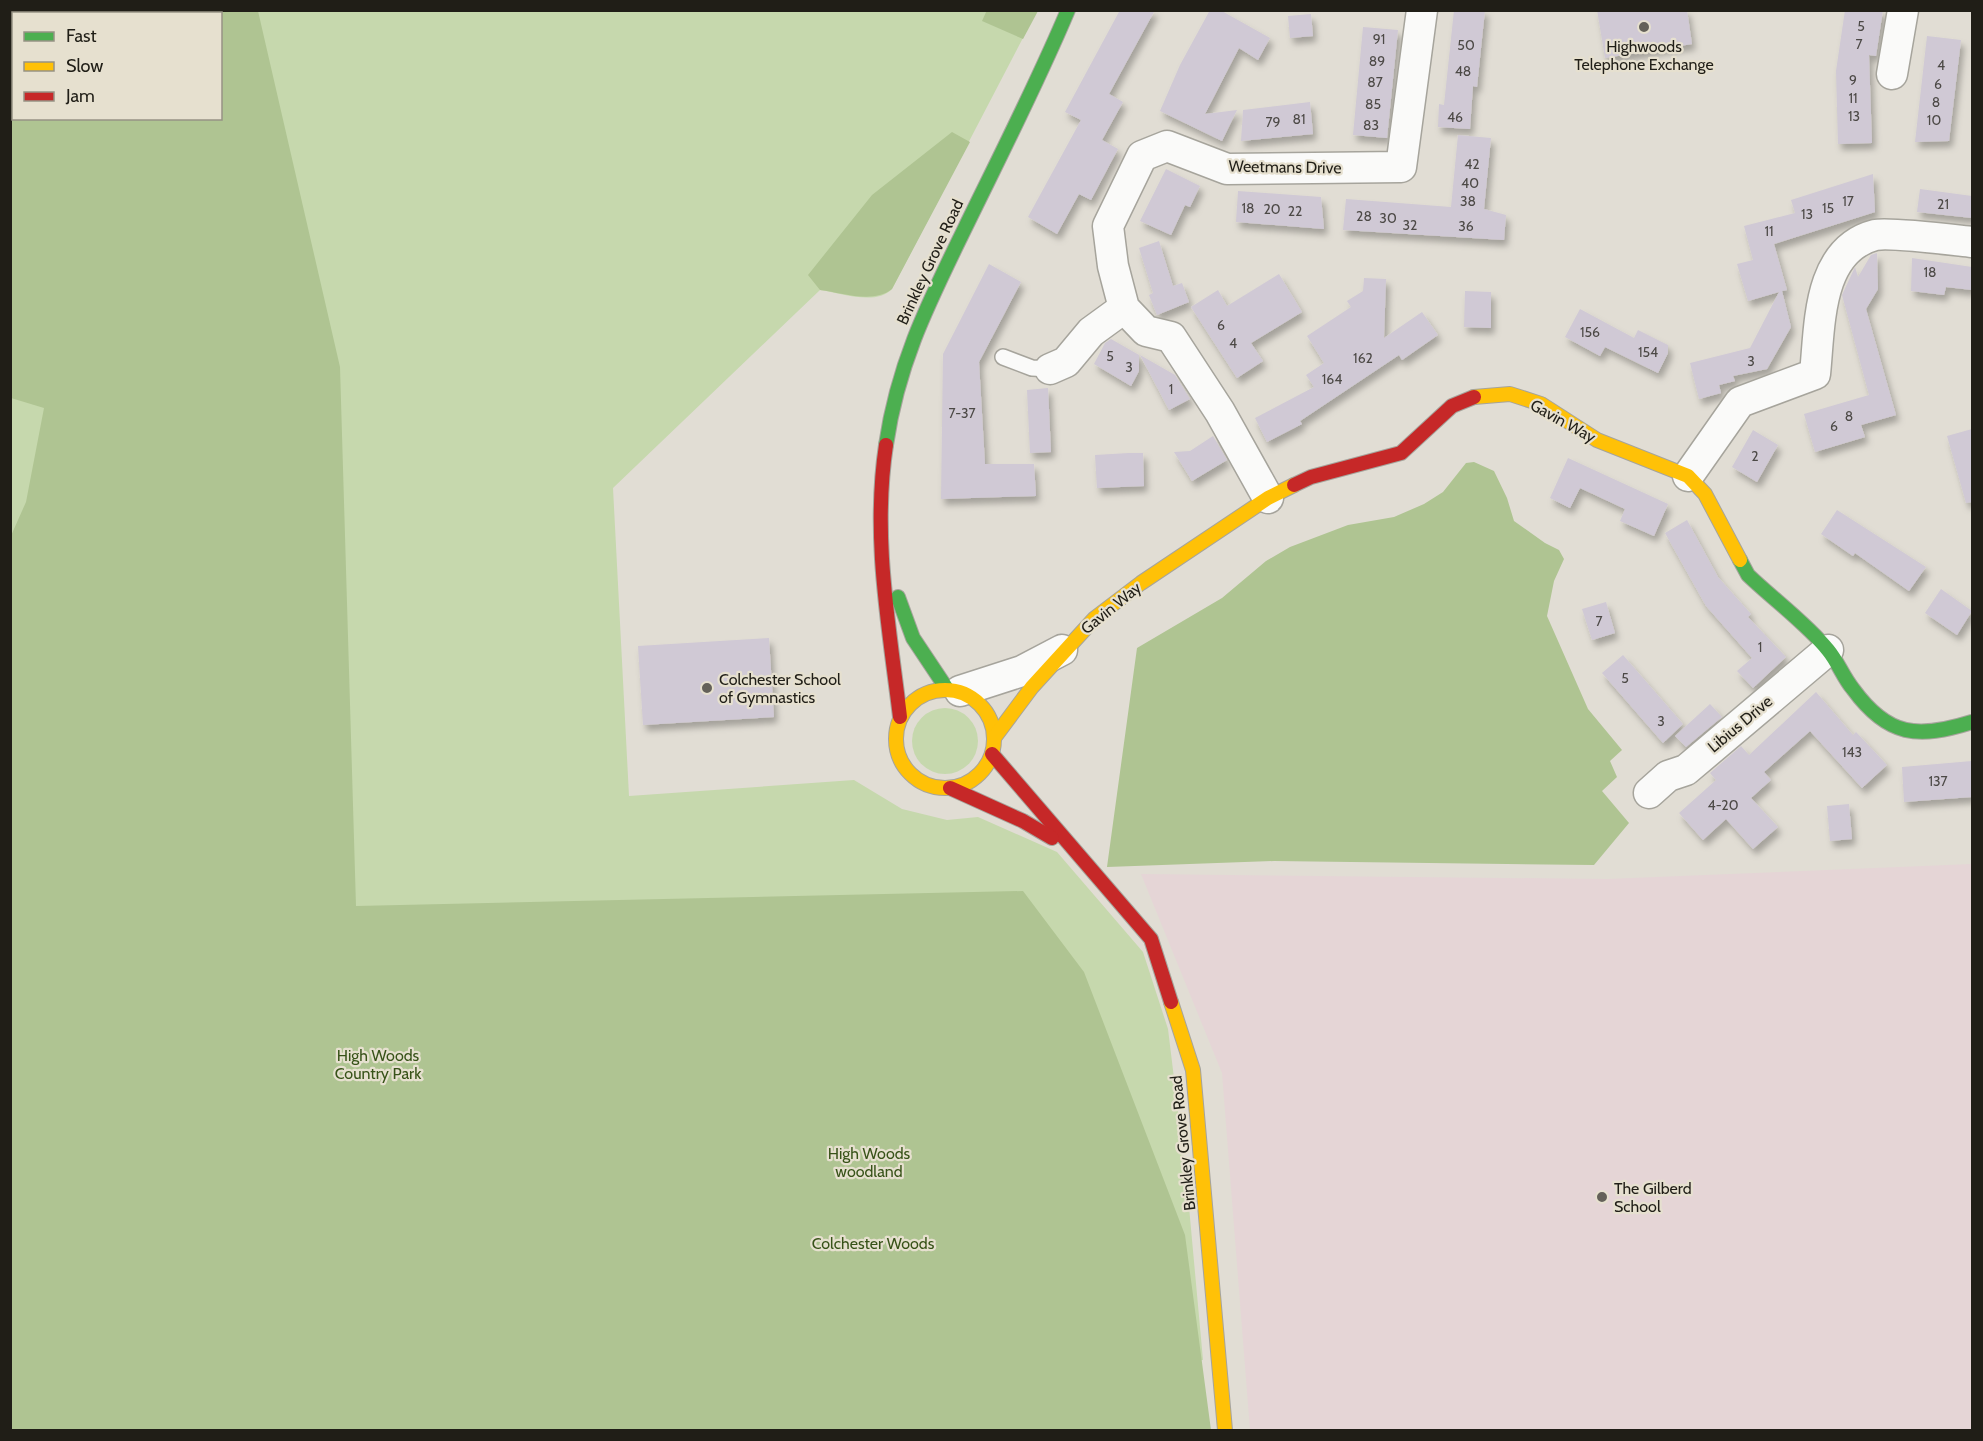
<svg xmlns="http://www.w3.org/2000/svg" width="1983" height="1441" font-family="Cabin,sans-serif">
<defs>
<filter id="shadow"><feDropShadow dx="3.5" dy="6" stdDeviation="3" flood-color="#0004"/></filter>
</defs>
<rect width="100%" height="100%" fill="#e1ddd4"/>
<polygon fill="#e5d5d6" points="1972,864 1972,1430 1250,1430 1222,1073 1141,874 1607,879"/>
<g fill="#c6d8ad" fill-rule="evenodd">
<path d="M10 11H1037L892 289C876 306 841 293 820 290L613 488 629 796 854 780 902 809 947 820 978 817 1057 852 1143 952 1168 1029 1187 1185 1203 1360 11 1430ZM14 14H220V118H14Z"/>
<circle cx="945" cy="741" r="33"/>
</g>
<g fill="#afc492" fill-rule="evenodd">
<polygon points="987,10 1038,10 1038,11 1023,39 982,21"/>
<path d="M10 11H258L340 367 356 906 1023 891 1084 972 1185 1235 1211 1430H11L10 538 26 502 44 408 11 398ZM14 14H220V118H14Z"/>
<path d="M952 132 970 142 892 289C873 304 843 293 820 290L808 275 872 195Z"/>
<polygon points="1474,462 1494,471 1507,498 1514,521 1545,543 1559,550 1564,559 1554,581 1547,616 1588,709 1622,750 1610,761 1617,777 1602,791 1629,823 1594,865 1274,861 1107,867 1137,648 1222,598 1266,561 1290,547 1348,525 1394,517 1424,504 1443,492 1466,463"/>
</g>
<g fill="#d0c9d5" filter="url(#shadow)">
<polygon points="1120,10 1155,10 1109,94 1123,102 1102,140 1118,149 1091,200 1079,194 1057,234 1028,217 1081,120 1065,112"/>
<polygon points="1210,10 1220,10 1270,38 1258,60 1239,48 1205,114 1237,110 1222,141 1160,111 1180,65"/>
<polygon points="1454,10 1485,10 1477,87 1473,86 1470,129 1438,127 1439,104 1444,105"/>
<polygon points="1597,10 1687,10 1692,44 1605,58"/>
<polygon points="1845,10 1883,10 1876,56 1869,55 1872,143 1838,144 1836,71"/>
<polygon points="1311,14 1313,36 1290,38 1288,16"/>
<polygon points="1363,27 1398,30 1387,138 1353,135"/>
<polygon points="1927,36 1961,40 1949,141 1915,142"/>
<polygon points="1310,102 1313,134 1241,141 1243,110"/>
<polygon points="1458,135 1491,138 1484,209 1506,215 1504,240 1343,230 1346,199 1451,207"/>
<polygon points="1166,169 1200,186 1190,207 1185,205 1171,235 1140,221"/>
<polygon points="1873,174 1875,212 1774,244 1787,290 1782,291 1791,327 1767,369 1733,376 1735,381 1719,385 1721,393 1699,399 1690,363 1750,348 1779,292 1748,301 1737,264 1753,260 1744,226 1795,213 1791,200"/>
<polygon points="1920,189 1972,196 1972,218 1917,212"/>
<polygon points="1238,191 1321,197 1324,229 1236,222"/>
<polygon points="1159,241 1173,286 1182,283 1189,302 1157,315 1149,295 1153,293 1139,248"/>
<polygon points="1877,253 1878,289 1866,309 1896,415 1861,425 1865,437 1815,452 1804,414 1869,395 1842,295 1855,267 1858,277 1871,255"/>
<polygon points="1912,258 1972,267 1972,290 1946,287 1944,295 1911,291"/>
<polygon points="989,264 1021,282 979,362 985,464 1034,464 1036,496 941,499 943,354"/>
<polygon points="1279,274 1302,312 1251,343 1263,361 1237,378 1191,307 1218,290 1227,306"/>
<polygon points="1364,278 1386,279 1384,338 1422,312 1438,335 1402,360 1399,355 1300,421 1302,424 1267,442 1255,418 1314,387 1306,375 1324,363 1307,336 1351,307 1347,301 1363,291"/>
<polygon points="1465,291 1491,292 1491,328 1464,327"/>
<polygon points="1580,309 1634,338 1638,330 1668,345 1668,353 1658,373 1605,347 1600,356 1565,337"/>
<polygon points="1111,339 1139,355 1139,371 1131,386 1094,364 1105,343"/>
<polygon points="1140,355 1175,375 1190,399 1169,410"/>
<polygon points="1048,388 1051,452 1030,453 1027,390"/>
<polygon points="1972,429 1972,502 1966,503 1947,436"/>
<polygon points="1753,430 1778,445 1757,482 1732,467"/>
<polygon points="1213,436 1227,460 1192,481 1174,452 1190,451"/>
<polygon points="1129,453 1143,453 1144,486 1097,488 1095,455"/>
<polygon points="1568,458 1668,504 1654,536 1620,521 1625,509 1580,488 1570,508 1550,498"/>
<polygon points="1837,510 1926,567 1909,591 1855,553 1853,556 1821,534"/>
<polygon points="1687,520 1718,577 1751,614 1748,617 1786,657 1753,688 1737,671 1752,658 1706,606 1665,533"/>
<polygon points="1941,589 1972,611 1957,635 1925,613"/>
<polygon points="1606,602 1615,633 1592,640 1582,609"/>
<polygon points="769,638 774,717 643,725 638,646"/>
<polygon points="1623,655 1683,724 1663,743 1602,673"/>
<polygon points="1816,692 1853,735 1856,732 1887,765 1862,788 1810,731 1764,772 1771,780 1751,798 1778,827 1753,849 1726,819 1703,840 1679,813 1716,780 1710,773 1741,746 1749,755"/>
<polygon points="1710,704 1722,717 1686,747 1675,736"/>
<polygon points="1972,761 1972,797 1904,802 1902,767"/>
<polygon points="1849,804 1852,839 1830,841 1827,806"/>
</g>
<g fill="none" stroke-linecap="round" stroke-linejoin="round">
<g stroke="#a6a49c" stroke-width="18">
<polyline id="lane" points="1003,357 1032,368 1050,369"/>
</g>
<g stroke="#a6a49c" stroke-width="33">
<g id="street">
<polyline points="1892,74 1903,10"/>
<polyline points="1050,369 1066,362 1091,332 1124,308"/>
<path d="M1688 476 1740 402 1815 374C1820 326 1817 250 1875 235 1891 232 1953 240 1972 242"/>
<polyline points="1268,498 1220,412 1171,337 1146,331 1124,308 1113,266 1108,226 1142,156 1167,146 1227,169 1401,167 1422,10"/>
<polyline points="960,691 1022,671 1062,650"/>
<polyline points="1649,793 1668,776 1686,770 1828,650"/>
</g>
</g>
<g stroke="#a6a49c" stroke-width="16">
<g id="fast">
<path d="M886 445C898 362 929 302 965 228 1000 156 1037 84 1068 10"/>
<path d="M1740 560 1748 575C1773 599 1807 624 1828 650 1838 662 1843 677 1853 689 1888 737 1918 739 1972 722"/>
<polyline points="898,597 913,638 947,689"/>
</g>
</g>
<g stroke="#a6a49c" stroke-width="16">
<g id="slow">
<polyline points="1474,397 1510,394 1541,404 1597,440 1688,476 1705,494 1740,560"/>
<circle cx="945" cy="739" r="49"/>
<polyline points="994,738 1032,687 1095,618 1141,583 1268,498 1294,485"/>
<polyline points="1171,1002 1193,1070 1225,1430"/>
</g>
</g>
<g stroke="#a6a49c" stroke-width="16">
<g id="jam">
<path d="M886 445C872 537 889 625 900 717"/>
<polyline points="1294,485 1311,477 1401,453 1452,406 1474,397"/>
<polyline points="992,754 1151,939 1171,1002"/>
<polyline points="950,788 1023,821 1052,838"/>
</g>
</g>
<use href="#lane" stroke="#fafaf9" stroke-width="15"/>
<use href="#street" stroke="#fafaf9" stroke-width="30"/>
<use href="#fast" stroke="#4caf50" stroke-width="14"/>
<use href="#slow" stroke="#ffc107" stroke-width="14"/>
<use href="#jam" stroke="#c62828" stroke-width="14"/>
</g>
<g fill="#646159" stroke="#e6e0cf" stroke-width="2">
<circle cx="1644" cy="27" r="6"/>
<circle cx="707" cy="688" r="6"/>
<circle cx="1602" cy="1197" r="6"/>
</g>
<g text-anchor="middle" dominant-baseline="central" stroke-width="4.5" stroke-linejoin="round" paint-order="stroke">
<g font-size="14" fill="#4c4946">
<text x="1861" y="26">5</text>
<text x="1379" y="39">91</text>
<text x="1859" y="44">7</text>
<text x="1466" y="45">50</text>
<text x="1377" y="61">89</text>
<text x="1941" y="65">4</text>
<text x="1463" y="71">48</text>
<text x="1853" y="80">9</text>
<text x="1375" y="82">87</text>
<text x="1938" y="84">6</text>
<text x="1853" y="98">11</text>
<text x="1936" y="102">8</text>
<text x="1373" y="104">85</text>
<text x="1854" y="116">13</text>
<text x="1455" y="117">46</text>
<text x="1299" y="119">81</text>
<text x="1934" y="120">10</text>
<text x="1273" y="122">79</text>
<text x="1371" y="125">83</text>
<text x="1472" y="164">42</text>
<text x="1470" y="183">40</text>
<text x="1468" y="201">38</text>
<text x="1848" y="201">17</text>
<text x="1943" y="204">21</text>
<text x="1248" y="208">18</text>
<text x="1828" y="208">15</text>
<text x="1272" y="209">20</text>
<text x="1295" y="211">22</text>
<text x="1807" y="214">13</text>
<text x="1364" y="216">28</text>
<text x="1388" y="218">30</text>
<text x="1410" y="225">32</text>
<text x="1466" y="226">36</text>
<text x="1769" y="231">11</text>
<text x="1930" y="272">18</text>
<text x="1221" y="325">6</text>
<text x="1590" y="332">156</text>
<text x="1233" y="343">4</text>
<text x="1648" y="352">154</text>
<text x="1110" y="356">5</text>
<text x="1363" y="358">162</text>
<text x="1751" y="361">3</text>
<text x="1129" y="367">3</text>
<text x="1332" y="379">164</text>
<text x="1171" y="389">1</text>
<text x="962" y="413">7-37</text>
<text x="1849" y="416">8</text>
<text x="1834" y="426">6</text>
<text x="1755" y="456">2</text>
<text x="1599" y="621">7</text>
<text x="1760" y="647">1</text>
<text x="1625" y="678">5</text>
<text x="1661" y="721">3</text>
<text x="1852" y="752">143</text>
<text x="1938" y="781">137</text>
<text x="1723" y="805">4-20</text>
</g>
<g font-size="16" fill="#201e17" stroke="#e6e0cf" text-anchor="start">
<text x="1644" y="46" text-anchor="middle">Highwoods<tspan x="1644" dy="18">Telephone Exchange</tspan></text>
<text x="719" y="679">Colchester School<tspan x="719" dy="18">of Gymnastics</tspan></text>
<text x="1614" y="1188">The Gilberd<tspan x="1614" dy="18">School</tspan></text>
</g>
<g font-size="16" fill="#201e17" stroke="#e6e0cf">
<text transform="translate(1285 167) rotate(1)">Weetmans Drive</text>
<text transform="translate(930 262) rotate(-65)">Brinkley Grove Road</text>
<text transform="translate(1563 421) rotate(29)">Gavin Way</text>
<text transform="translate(1111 608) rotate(-39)">Gavin Way</text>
<text transform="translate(1740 724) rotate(-40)">Libius Drive</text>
<text transform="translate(1183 1143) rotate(-96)">Brinkley Grove Road</text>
</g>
<g font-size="16" fill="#385319" stroke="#e6e0cf">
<text x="378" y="1055">High Woods<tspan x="378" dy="18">Country Park</tspan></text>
<text x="869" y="1153">High Woods<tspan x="869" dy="18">woodland</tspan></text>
<text x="873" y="1243">Colchester Woods</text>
</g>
</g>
<rect width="1983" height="1441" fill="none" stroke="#201e17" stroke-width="24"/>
<rect x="12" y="12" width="210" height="108" fill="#e6e0cf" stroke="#979285" stroke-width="1.5"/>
<rect x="24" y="32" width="30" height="9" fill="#4caf50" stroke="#979285" stroke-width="1.5"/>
<text x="66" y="42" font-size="18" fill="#201e17">Fast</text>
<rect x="24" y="62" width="30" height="9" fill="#ffc107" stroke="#979285" stroke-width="1.5"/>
<text x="66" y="72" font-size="18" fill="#201e17">Slow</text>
<rect x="24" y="92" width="30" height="9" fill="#c62828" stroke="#979285" stroke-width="1.5"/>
<text x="66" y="102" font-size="18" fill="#201e17">Jam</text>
</svg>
